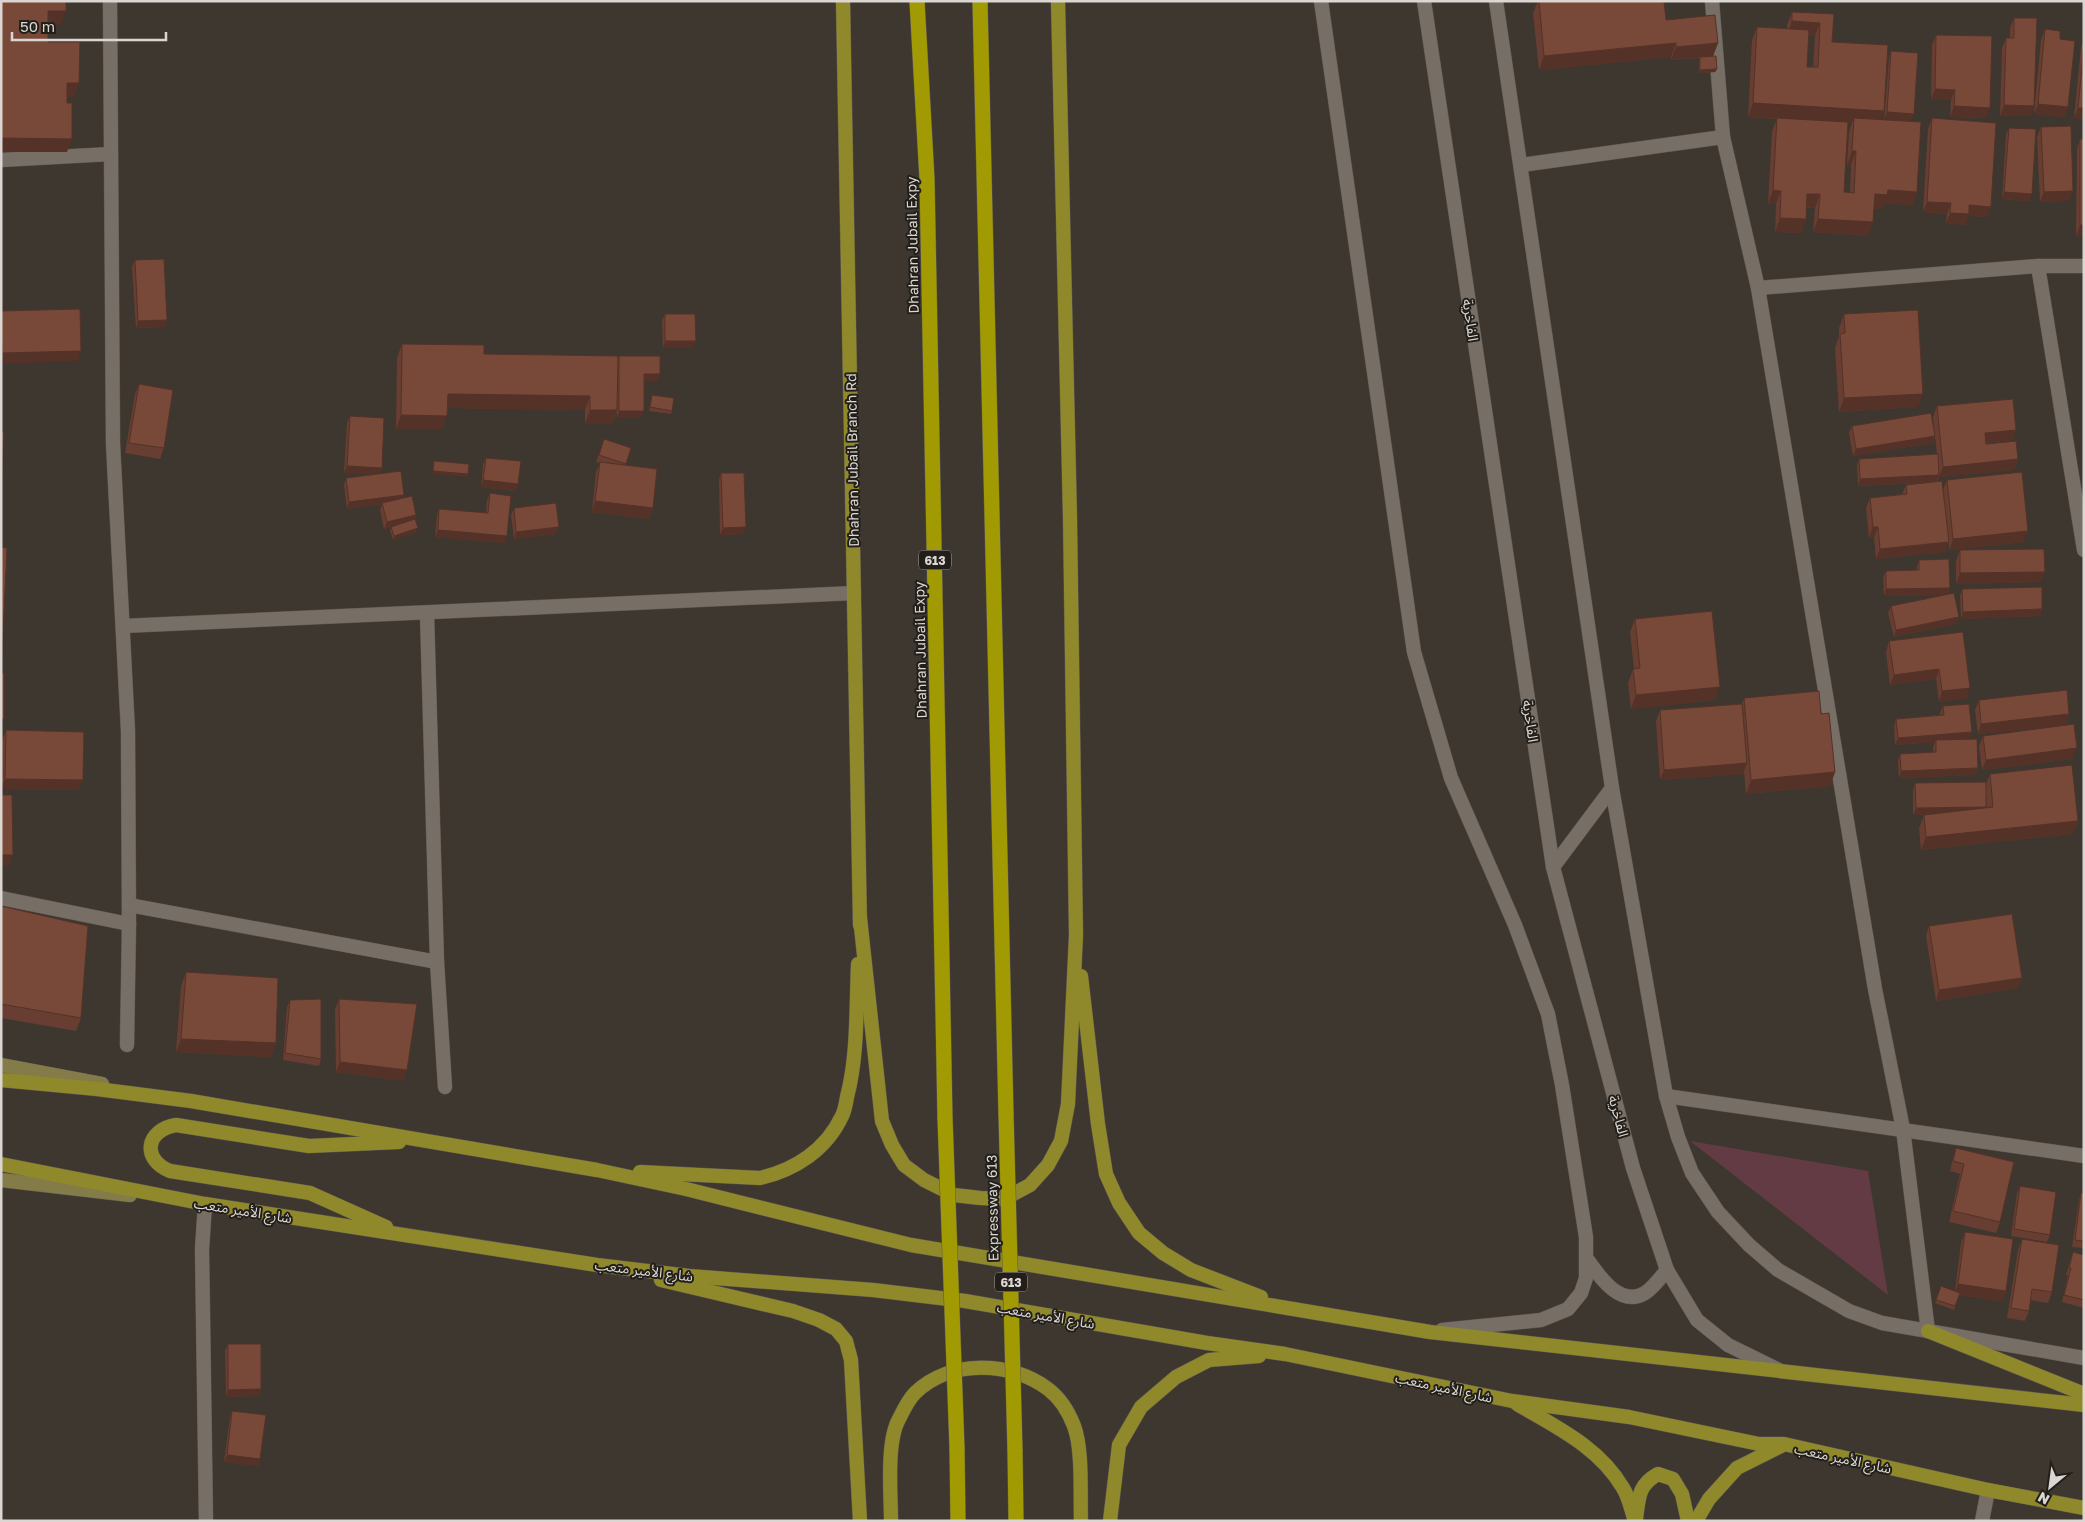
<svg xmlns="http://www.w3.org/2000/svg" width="2085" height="1522" font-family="'Golos Text','Noto Sans Arabic',sans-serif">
<rect width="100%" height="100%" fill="#3d372f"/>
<polygon fill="#633b44" points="1690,1141 1868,1171 1888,1295"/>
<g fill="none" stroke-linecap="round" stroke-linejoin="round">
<g stroke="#5b554f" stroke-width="15">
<g id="minor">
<polyline points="110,1 113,444 128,731 129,924 127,1045"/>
<polyline points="1496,1 1612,788 1553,867"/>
<polyline points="1712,1 1723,137 1758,288 1875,989 1903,1129 1928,1331"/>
<polyline points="1,160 111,154"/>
<polyline points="1521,165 1723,137"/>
<polyline points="2038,266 2084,550"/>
<polyline points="1758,288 2038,266 2084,266"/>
<polyline points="427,614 437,962 445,1087"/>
<polyline points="123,626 854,593"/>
<polyline points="1612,788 1666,1096 1678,1137 1692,1173 1718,1212 1749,1245 1778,1270 1849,1311 1882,1323 2084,1358"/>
<polyline points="1,898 129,924"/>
<polyline points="129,905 437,962"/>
<polyline points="1666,1096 2084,1156"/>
<polyline points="205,1204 202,1249 206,1521"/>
<polyline points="1982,1521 1988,1490"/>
</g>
</g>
<g stroke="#5b554f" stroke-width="15">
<g id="tertiary">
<polyline points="1321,1 1414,652 1451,778 1515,925 1548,1014 1562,1085 1586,1237 1586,1278 1581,1293 1568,1309 1541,1320 1442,1330"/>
<polyline points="1424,1 1553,867 1633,1168 1667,1270 1697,1320 1728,1345 1779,1370"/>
<path d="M1587 1259C1599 1276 1620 1308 1645 1293 1653 1288 1661 1277 1667 1270"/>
</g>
</g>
<g stroke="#5b554f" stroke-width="15">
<g id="secondary">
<polyline points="1,1065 102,1084"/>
<polyline points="1,1180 130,1195"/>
</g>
</g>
<g stroke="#5b554f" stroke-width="15">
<g id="primary">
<polyline points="843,1 860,925"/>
<polyline points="860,918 882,1121 892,1145 904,1165 924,1180 954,1195 980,1198 1004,1199 1030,1185 1048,1165 1061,1141 1068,1104 1076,935 1070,518 1058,1"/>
<polyline points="1081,976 1098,1124 1106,1174 1119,1203 1139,1233 1163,1253 1191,1270 1261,1297"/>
<polyline points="1,1080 97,1089 191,1101 597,1170 686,1189 911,1245 1430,1332 2084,1405"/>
<polyline points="1,1164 205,1204 597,1265 689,1276 873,1290 965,1301 1207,1343 1285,1354 1512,1401 1629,1417 1759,1444 1784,1444 1988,1490 2084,1508"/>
<path d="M640 1172 760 1178C795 1170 826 1150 842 1116 845 1110 846 1103 847 1097 858 1055 856 1009 858 964"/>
<path d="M386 1227 310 1193 170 1171C141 1159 146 1130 176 1125L309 1146 399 1142"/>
<polyline points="661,1280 793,1311 819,1320 836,1329 846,1341 851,1360 860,1521"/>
<polyline points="1928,1331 2084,1394"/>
<path d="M1517 1404C1556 1427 1599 1447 1623 1488 1629 1497 1631 1510 1635 1521"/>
<path d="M1636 1519C1639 1497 1638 1485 1658 1474L1673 1479 1682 1494 1688 1521"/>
<path d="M891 1521C891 1494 886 1442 899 1419 903 1411 908 1400 915 1393 950 1359 1011 1361 1048 1389 1060 1398 1069 1413 1074 1426 1083 1450 1080 1494 1081 1521"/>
<polyline points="1110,1521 1119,1445 1141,1407 1176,1377 1209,1360 1259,1356"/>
<polyline points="1696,1521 1709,1499 1737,1468 1781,1446"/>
</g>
</g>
<g stroke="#5b554f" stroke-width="16">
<g id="motorway">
<polyline points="917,1 927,179 945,1118"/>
<polyline points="980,1 1006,1114"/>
<polyline points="957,1448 958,1521"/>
<polyline points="1015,1450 1016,1521"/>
</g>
</g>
<use href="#minor" stroke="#776f66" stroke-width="14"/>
<use href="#tertiary" stroke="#776f66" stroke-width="14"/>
<use href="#secondary" stroke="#847c48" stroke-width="14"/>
<use href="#primary" stroke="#90892b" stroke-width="14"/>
<use href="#motorway" stroke="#a19a03" stroke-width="15"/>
<g stroke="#5b554f" stroke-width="16" stroke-linecap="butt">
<g id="motorway-bridge">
<polyline points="1006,1114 1015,1450"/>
<polyline points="945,1118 957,1448"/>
</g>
</g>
<use href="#motorway-bridge" stroke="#a19a03" stroke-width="15"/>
</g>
<g fill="#673e31" fill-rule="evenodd">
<polygon points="1538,1 1664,1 1666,20 1718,43 1713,56 1717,69 1715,72 1699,73 1699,60 1700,58 1671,60 1671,57 1539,70 1533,13"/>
<path d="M1792 12 1834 14 1832 42 1881 120 1917 192 1912 205 1884 203 1882 209 1874 208 1873 222 1868 236 1813 232 1815 208H1806V219L1801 233 1775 232 1776 204H1768L1772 131 1777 119 1748 117 1752 40 1757 27 1787 28V25ZM1808 36H1815L1813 67H1807ZM1848 123H1852L1849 132 1847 165H1851L1850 193 1844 192Z"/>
<polygon points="2014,18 2034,106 2031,116 2000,116 2002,48 2006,38 2010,38 2010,28"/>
<polygon points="2045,29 2060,39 2068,107 2064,117 2034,114 2041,40"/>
<polygon points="1936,35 1986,118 1950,117 1951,100 1931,100 1932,45"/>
<polygon points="2084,39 2084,119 2074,118 2081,47"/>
<polygon points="1891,51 1911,121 1884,119 1889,58"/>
<polygon points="1932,118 1987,217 1968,216 1965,225 1946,223 1947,214 1923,212 1928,129"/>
<polygon points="2041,127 2069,201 2040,202 2037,137"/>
<polygon points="2009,128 2029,201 2002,199 2006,135"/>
<polygon points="2084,135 2084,235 2076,236 2077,149 2080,139 2083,139"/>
<polygon points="135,260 167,320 164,327 136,328 132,267"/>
<polygon points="665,314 693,348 663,348 662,321"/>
<polygon points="1844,314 1918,407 1839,412 1835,348 1839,336 1839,328"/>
<polygon points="402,344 484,354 618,359 619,356 660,374 657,381 644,381 641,418 617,418 617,412 612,424 585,424 585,410 448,408 442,429 396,429 397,358"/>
<polygon points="139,384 164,448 160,459 125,453 135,394"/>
<polygon points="652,395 672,411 671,414 649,411"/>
<polygon points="1937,406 2016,430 2012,440 1985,443 1986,444 2018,459 2014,470 1939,477 1939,476 1937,482 1943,490 1947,480 2024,542 1949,550 1949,542 1945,552 1876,559 1874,537 1869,538 1866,508 1870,498 1902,494 1906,485 1922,483 1858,486 1857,465 1859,459 1937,454 1935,437 1933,443 1853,456 1849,433 1852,426 1934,431 1933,417"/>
<polygon points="350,416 382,468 379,474 403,498 416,515 415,519 416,532 393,540 390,530 391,527 384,529 380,510 382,504 347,509 344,485 346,478 374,474 344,473 347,423"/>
<polygon points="604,439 631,448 625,465 653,508 649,519 592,512 596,472 600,463 596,462"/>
<polygon points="486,458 518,484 515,491 481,487 483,464"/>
<polygon points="721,473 746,527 743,534 720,535 719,480"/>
<polygon points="490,493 505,543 435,537 437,516 439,509 486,513 487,500"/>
<polygon points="514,508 556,534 514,539 511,515"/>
<polygon points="1960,550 2041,582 1956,584 1956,561"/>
<polygon points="1919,560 1950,588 1948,594 1959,617 1956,624 1894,637 1888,613 1891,606 1943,595 1884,596 1883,578 1886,571 1917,570 1917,567"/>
<polygon points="1962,589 2042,609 2040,616 1961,619 1960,596"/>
<polygon points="1635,619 1715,700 1631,709 1628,683 1633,669 1634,669 1630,632"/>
<polygon points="1963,632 1967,698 1939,702 1936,679 1890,685 1886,652 1889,641"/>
<polygon points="1744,698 1821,714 1835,772 1830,786 1746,794 1744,771 1743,774 1660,780 1656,721 1660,710 1742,704"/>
<polygon points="1979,700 2069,714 2065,725 1978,734 1975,710"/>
<polygon points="1943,706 1972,732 1969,739 1978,768 1975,775 1899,778 1898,761 1900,754 1933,752 1933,747 1935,742 1895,745 1894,726 1896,719 1940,715 1940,713"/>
<polygon points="6,730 79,790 1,789 2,741"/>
<polygon points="1983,736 2073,759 1982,770 1979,746"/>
<polygon points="1990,774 2078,821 2073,834 1921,850 1919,828 1924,815 1926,815 1913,815 1913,790 1915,783 1986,784"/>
<polygon points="1,906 81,1018 76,1031 1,1018"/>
<polygon points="1929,926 2018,988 1936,1001 1926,936"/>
<polygon points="186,972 276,1043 271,1057 176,1052 181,986"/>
<polygon points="339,999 407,1070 403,1081 336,1072 335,1010"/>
<polygon points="290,1000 321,1059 319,1066 283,1060 287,1007"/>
<polygon points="1956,1148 2000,1222 1996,1233 1949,1222 1960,1174 1950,1171 1953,1158"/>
<polygon points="2020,1186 2050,1235 2047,1242 2011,1236 2017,1193"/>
<polygon points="2081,1193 2084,1193 2084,1248 2072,1247 2079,1200"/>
<polygon points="1965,1232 2006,1291 2002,1301 1959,1295 1954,1310 1935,1303 1941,1286 1955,1291 1961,1243"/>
<polygon points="2022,1239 2052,1292 2048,1303 2030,1300 2029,1311 2025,1321 2007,1318 2018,1250"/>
<polygon points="2073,1252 2084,1255 2084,1308 2062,1302 2068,1275 2066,1275"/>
<polygon points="228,1344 261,1389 259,1396 226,1397 225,1351"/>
<polygon points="232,1411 260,1459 258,1466 224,1462 230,1417"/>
</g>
<g fill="#543228">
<polygon points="48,11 66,11 61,25 43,25"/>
<polygon points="1792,21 1820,23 1815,36 1787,35"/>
<polygon points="1676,43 1671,57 1539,70 1544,56"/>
<polygon points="1718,43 1713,56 1671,60 1676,47"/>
<polygon points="1717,69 1715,72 1699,73 1700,70"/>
<polygon points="67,83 79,83 74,97 62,97"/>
<polygon points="1935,89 1955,90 1951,100 1931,100"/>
<polygon points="1753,103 1884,111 1879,125 1854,118 1852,123 1748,117"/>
<polygon points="2038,104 2068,107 2064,117 2034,114"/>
<polygon points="2004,105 2034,106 2031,116 2000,116"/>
<polygon points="1954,106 1990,108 1986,118 1950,117"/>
<polygon points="2078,108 2084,108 2084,119 2074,118"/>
<polygon points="1887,112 1914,114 1911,121 1884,119"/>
<polygon points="1,138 72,139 67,152 1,152"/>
<polygon points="1852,151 1856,151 1851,165 1847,165"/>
<polygon points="1773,190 1781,191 1776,204 1768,204"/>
<polygon points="1888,190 1917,192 1912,205 1884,203 1882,209 1870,208 1875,194"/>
<polygon points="2073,191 2069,201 2040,202 2044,192"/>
<polygon points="2004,192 2032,194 2029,201 2002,199"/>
<polygon points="1807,194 1820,194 1815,208 1802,207"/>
<polygon points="1927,202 1951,203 1947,214 1923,212"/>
<polygon points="1969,205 1991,207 1987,217 1968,216 1965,225 1946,223 1950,213"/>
<polygon points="1780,218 1806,219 1801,233 1775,232"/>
<polygon points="1818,219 1873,222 1868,236 1813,232"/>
<polygon points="2080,225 2084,225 2084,235 2076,236"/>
<polygon points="167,320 164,327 136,328 138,321"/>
<polygon points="665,341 696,341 693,348 663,348"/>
<polygon points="81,351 78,361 1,364 2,353"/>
<polygon points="644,374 660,374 657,381 641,381"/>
<polygon points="448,394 590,396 585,410 443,408"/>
<polygon points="1923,394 1918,407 1839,412 1844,398"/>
<polygon points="590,410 617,410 612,424 585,424"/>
<polygon points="619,411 644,411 641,418 617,418"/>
<polygon points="401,415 447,416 442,429 396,429"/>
<polygon points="2016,430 2012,440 1981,443 1985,433"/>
<polygon points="1935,436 1933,443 1853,456 1856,449"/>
<polygon points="2018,459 2014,470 1939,477 1943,467"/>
<polygon points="347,466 382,468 379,475 344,473"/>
<polygon points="433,471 468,474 467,477 432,474"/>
<polygon points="1939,475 1936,482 1858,486 1860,479"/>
<polygon points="483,480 518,484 515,491 481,487"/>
<polygon points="404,495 402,502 382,503 382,504 347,509 349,502"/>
<polygon points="595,501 653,508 649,519 592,512"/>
<polygon points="416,515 414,522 384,529 387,522"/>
<polygon points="559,527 556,534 514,539 516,532"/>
<polygon points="746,527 743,534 720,535 723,528"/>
<polygon points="1873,527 1878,527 1874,537 1869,538"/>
<polygon points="418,528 416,532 393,540 394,536"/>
<polygon points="438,530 507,536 505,543 435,537"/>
<polygon points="2028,531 2024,542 1949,550 1953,539"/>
<polygon points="1949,542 1945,552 1876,559 1880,549"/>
<polygon points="2045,572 2041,582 1956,584 1960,573"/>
<polygon points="1950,588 1947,595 1884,596 1886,589"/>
<polygon points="2042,609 2040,616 1961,619 1963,612"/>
<polygon points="1959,617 1956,624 1894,637 1896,630"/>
<polygon points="1939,669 1936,679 1890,685 1894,675"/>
<polygon points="1720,687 1715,700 1631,709 1636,695"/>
<polygon points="1970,688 1967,698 1939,702 1942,691"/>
<polygon points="2069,714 2065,725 1978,734 1981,724"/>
<polygon points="1972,732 1969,739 1936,740 1935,742 1895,745 1898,738"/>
<polygon points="2077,748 2073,759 1982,770 1986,760"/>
<polygon points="1747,763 1743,774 1660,780 1664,770"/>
<polygon points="1978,768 1975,775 1899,778 1901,771"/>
<polygon points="1835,772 1830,786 1746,794 1751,780"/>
<polygon points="5,779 83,780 79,790 1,789"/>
<polygon points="1986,807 1984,814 1913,815 1916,808"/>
<polygon points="2078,821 2073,834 1921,850 1926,837"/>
<polygon points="1,855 13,855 9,866 1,866"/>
<polygon points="2022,978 2018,988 1936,1001 1939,990"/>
<polygon points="181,1039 276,1043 271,1057 176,1052"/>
<polygon points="340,1062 407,1070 403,1081 336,1072"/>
<polygon points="1958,1284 2006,1291 2002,1301 1954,1294"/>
<polygon points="261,1389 259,1396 226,1397 228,1390"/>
<polygon points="227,1455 260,1459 258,1466 224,1462"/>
</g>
<g fill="#784839" stroke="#543228">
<polygon points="1,1 66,1 66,11 48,11 48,42 80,42 79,83 67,83 67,103 72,103 72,139 1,138"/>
<polygon points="1539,1 1664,1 1666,20 1715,15 1718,43 1676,47 1676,43 1544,56"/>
<polygon points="1792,12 1834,14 1832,42 1888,45 1884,111 1753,103 1757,27 1809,30 1807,67 1818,67 1820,23 1792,21"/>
<polygon points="2014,18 2037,18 2034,106 2004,105 2006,38 2014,38"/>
<polygon points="2045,29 2060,31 2060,39 2075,41 2068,107 2038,104"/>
<polygon points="1936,35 1992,36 1990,108 1954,106 1955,90 1935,89"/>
<polygon points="2084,46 2084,108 2078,108"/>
<polygon points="1891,51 1918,53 1914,114 1887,112"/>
<polygon points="1716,56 1717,69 1700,70 1700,57"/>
<polygon points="1777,118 1848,122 1844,192 1854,193 1856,151 1852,151 1854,118 1921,122 1917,192 1888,190 1887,195 1875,194 1873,222 1818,219 1820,194 1807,194 1806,219 1780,218 1781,191 1773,190"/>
<polygon points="1932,118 1996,123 1991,207 1969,205 1969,214 1950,213 1951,203 1927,202"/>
<polygon points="2071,126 2073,191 2044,192 2041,127"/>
<polygon points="2009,128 2036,129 2032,194 2004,192"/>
<rect x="2080" y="139" width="4" height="86"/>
<polygon points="164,259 167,320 138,321 135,260"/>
<polygon points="80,309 81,351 2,353 1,311"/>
<polygon points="1918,310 1923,394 1844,398 1840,334 1845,333 1844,314"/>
<polygon points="665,314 695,314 696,341 665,341"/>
<polygon points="402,344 484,345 484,354 618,356 617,410 590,410 590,396 448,394 447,416 401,415"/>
<polygon points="619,356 660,356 660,374 644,374 644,411 619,411"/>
<polygon points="139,384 173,390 164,448 129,443"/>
<polygon points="652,395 674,398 672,411 650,407"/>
<polygon points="2013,399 2016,430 1985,433 1986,444 2016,441 2018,459 1943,467 1937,406"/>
<polygon points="1931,413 1935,436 1856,449 1852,426"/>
<polygon points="350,416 384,418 382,468 347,466"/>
<polygon points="1,432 4,432 2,476 1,476"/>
<polygon points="604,439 631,448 626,464 599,455"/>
<polygon points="1938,454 1939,475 1860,479 1859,459"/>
<polygon points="486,458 521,461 518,484 483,480"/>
<polygon points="434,461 469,464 468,474 433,471"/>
<polygon points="600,462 657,469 653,508 595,501"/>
<polygon points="401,471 404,495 349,502 346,478"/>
<polygon points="2022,472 2028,531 1953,539 1947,480"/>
<polygon points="721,473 744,473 746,527 723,528"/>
<polygon points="1942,481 1949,542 1880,549 1878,527 1873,527 1870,498 1907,494 1906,485"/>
<polygon points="490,493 511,496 507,536 438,530 439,509 488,513"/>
<polygon points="412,496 416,515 387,522 382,503"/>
<polygon points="556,503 559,527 516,532 514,508"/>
<polygon points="415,519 418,528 394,536 391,527"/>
<polygon points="1,547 7,548 2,656 1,656"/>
<polygon points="2044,549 2045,572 1960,573 1960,550"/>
<polygon points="1949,559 1950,588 1886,589 1886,571 1919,570 1919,560"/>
<polygon points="2042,587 2042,609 1963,612 1962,589"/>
<polygon points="1954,593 1959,617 1896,630 1891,606"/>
<polygon points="1712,611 1720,687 1636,695 1633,669 1640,668 1635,619"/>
<polygon points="1963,632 1970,688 1942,691 1939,669 1894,675 1889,641"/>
<rect x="1" y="673" width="3" height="46"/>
<polygon points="2067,690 2069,714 1981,724 1979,700"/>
<polygon points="1819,691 1821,714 1829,713 1835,772 1751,780 1744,698"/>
<polygon points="1742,704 1747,763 1664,770 1660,710"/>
<polygon points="1969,704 1972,732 1898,738 1896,719 1944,715 1943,706"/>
<polygon points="2074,724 2077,748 1986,760 1983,736"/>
<polygon points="6,730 84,732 83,780 5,779"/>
<polygon points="1977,739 1978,768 1901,771 1900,754 1936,752 1936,740"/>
<polygon points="2072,765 2078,821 1926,837 1924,815 1993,807 1990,774"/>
<polygon points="1986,782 1986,807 1916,808 1915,783"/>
<polygon points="1,795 12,795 13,855 1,855"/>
<polygon points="1,906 88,926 81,1018 1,1004"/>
<polygon points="2012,914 2022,978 1939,990 1929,926"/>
<polygon points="186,972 278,978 276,1043 181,1039"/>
<polygon points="321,999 321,1059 285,1053 290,1000"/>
<polygon points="339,999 417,1004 407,1070 340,1062"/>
<polygon points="1956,1148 2014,1162 2000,1222 1953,1211 1964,1164 1953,1161"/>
<polygon points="2020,1186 2056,1192 2050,1235 2014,1229"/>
<polygon points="2081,1193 2084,1193 2084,1241 2075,1240"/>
<polygon points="1965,1232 2013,1239 2006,1291 1958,1284"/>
<polygon points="2022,1239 2059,1245 2052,1292 2032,1289 2029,1311 2011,1308"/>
<polygon points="2073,1252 2084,1255 2084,1300 2064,1295 2071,1268 2069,1268"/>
<polygon points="1941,1286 1960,1293 1955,1306 1936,1300"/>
<polygon points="228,1344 261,1344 261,1389 228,1390"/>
<polygon points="232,1411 266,1415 260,1459 227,1455"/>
</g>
<g text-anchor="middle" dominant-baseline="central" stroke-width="4" stroke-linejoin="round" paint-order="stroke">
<g fill="#221f1b" stroke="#a49f9a" stroke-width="1">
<rect x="919" y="550.5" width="32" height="19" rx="4"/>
<rect x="995" y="1272.5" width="32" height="19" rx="4"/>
</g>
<g font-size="12" font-weight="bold" fill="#dbd6d1">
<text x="935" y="560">613</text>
<text x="1011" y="1282">613</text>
</g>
<g font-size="14" fill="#dbd6d1" stroke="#221f1b">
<text transform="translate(912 245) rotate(-91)">Dhahran Jubail Expy</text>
<text transform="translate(1471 320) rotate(82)">الفاخرية</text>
<text transform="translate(852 460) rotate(-91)">Dhahran Jubail Branch Rd</text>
<text transform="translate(920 650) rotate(-91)">Dhahran Jubail Expy</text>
<text transform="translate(1531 721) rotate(82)">الفاخرية</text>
<text transform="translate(1619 1116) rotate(75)">الفاخرية</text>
<text transform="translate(992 1208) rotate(-91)">Expressway 613</text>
<text transform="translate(243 1210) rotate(9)">شارع الأمير متعب</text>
<text transform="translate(644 1270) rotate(7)">شارع الأمير متعب</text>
<text transform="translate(1046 1315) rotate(10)">شارع الأمير متعب</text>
<text transform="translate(1444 1387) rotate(12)">شارع الأمير متعب</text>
<text transform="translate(1843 1458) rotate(12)">شارع الأمير متعب</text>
</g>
</g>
<rect width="2085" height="1522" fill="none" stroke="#dbd6d1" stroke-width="5"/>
<g transform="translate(2050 1487) rotate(209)" stroke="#221f1b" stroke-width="4" paint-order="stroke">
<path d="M0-4L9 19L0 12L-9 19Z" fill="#dbd6d1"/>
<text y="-8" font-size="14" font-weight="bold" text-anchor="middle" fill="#dbd6d1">N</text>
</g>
<path d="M12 32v8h154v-8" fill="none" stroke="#dbd6d1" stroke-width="2.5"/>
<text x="20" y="32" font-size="15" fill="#dbd6d1" stroke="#221f1b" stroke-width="4" paint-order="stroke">50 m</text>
</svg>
